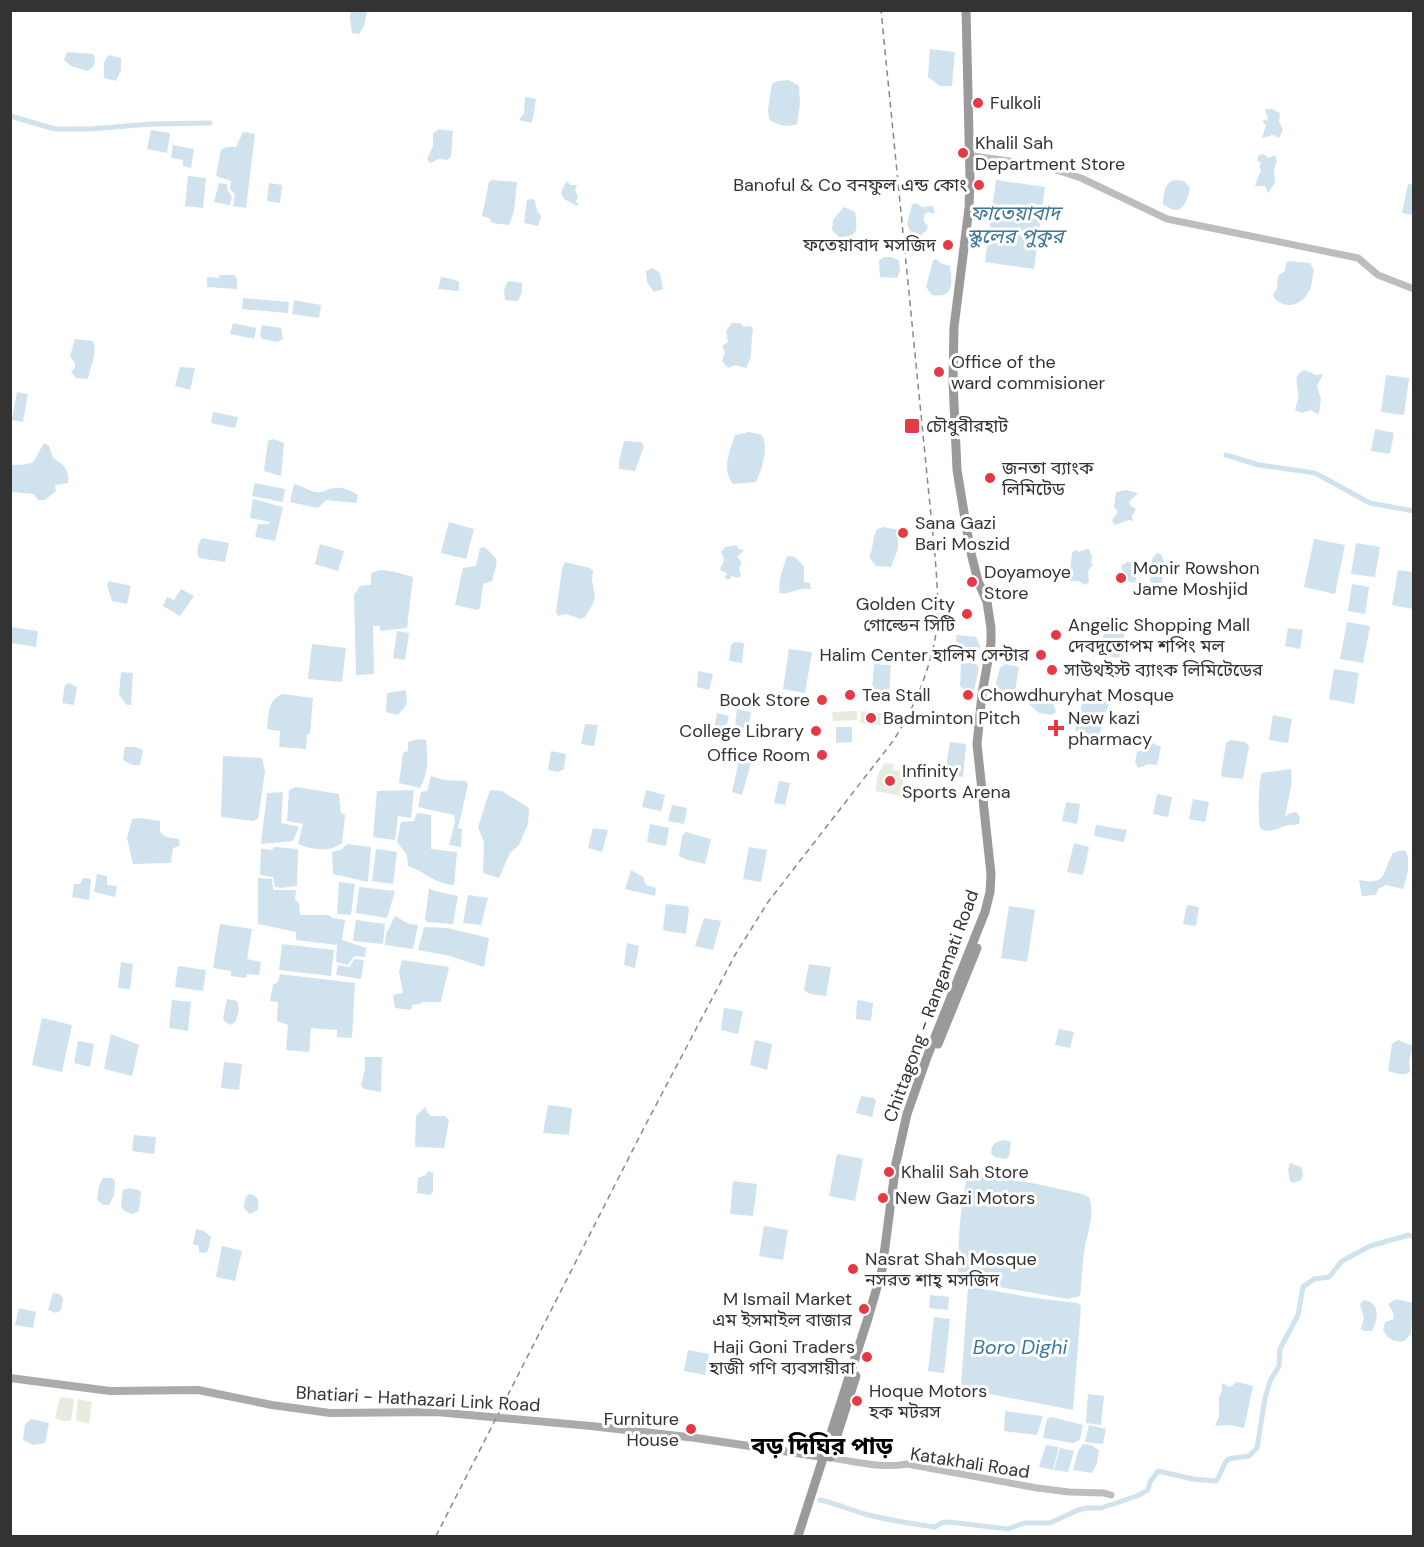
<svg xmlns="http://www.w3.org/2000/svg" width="1424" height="1547" font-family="'DM Sans','Noto Sans Bengali',sans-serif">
<rect width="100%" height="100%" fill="#fff"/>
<g fill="#e6ecdf">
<polygon points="857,711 857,720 833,721 832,712"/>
<polygon points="861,711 881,713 880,725 860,723"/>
<path d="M885 763 894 764 893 770 905 772 901 796 876 791C876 781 878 770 885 763Z"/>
<polygon points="60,1397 74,1399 71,1421 63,1421 55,1418"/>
<polygon points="78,1399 92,1402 89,1424 76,1420"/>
</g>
<g fill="#cfe2ee">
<polygon points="351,11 367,11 364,26 359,34 352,33 350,18"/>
<polygon points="930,49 955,52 952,86 940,86 928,77"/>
<polygon points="67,52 93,54 95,58 94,66 88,71 71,66 64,60"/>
<polygon points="108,55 121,58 121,70 116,81 104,78 104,63"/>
<path d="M789 80 799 86 800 103 797 124C789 128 776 125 769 119L768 110 772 84 777 81Z"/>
<polygon points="525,97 536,99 532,123 519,120 524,113"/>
<polygon points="1265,109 1272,109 1280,113 1279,121 1283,130 1279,138 1273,135 1262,138 1266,125 1262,121 1268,119"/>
<polygon points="439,129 453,131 451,157 447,160 439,159 430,163 427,159 433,146 433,133"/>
<polygon points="151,130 170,133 167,153 147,149"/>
<polygon points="243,132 255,134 246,208 233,206 235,194 230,190 231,181 216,176 221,149 228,147 236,147"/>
<polygon points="173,145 194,149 191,168 183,166 183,160 171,158"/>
<polygon points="1263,154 1269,158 1275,155 1277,161 1274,168 1275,183 1268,193 1265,186 1255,186 1261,170 1259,167 1261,163 1257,160 1259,155"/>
<polygon points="188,176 206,178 203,208 185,206"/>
<polygon points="492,180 517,182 514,211 509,225 492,223 489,218 482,216 489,182"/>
<polygon points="996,180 1045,187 1034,269 985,262"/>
<path d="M1178 180 1184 181 1190 188C1186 205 1181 218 1163 204 1164 192 1164 180 1178 180Z"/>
<polygon points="566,181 571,185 577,185 575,190 578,197 576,202 579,204 577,206 564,199 561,193"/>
<polygon points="219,183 227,184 228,191 232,197 230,205 214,202"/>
<polygon points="269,183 282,185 280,203 267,201"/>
<polygon points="1408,184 1413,185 1413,215 1402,213"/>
<polygon points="532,199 535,201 537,211 541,216 538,226 524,223 527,200"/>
<polygon points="915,203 923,207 933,206 935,212 934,214 928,212 924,215 924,222 928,226 926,231 921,235 910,231 907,224 912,205"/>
<path d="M844 207 855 212C857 229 860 237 839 237L832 230 833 220Z"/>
<polygon points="884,257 891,257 899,260 900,271 897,278 880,277 879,261"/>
<path d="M936 259 940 263 950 266C952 282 955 299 932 295L926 287 933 261Z"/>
<path d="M1289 261 1310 263 1314 270C1312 277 1312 287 1308 293 1301 307 1280 310 1273 295L1277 288 1278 276 1285 271 1286 263Z"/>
<polygon points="653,268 660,273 663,289 654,292 647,282 646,271"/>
<polygon points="219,275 235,275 236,278 237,279 237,289 207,287 207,277 219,278"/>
<polygon points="441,277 452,279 459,282 459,291 438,289"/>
<polygon points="508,281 522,283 522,292 518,301 505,300 504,289"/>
<polygon points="243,298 289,302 288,313 242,309"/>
<polygon points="294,300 321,305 319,318 292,314"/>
<polygon points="233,323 256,328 254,339 230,334"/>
<path d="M732 323H740L744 327 751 326 753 330C750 343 754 356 746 368L735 365 728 368 722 361 725 353 722 346 728 342 726 331Z"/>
<polygon points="262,325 281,328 283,339 278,342 262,339 260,334"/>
<path d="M75 339 93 341C98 353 90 366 88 379L76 378 71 371 75 368V363L70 356Z"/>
<polygon points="180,367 195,368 190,390 175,386"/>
<path d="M1305 370 1316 375 1323 374 1317 386 1321 399 1319 413 1317 414 1311 410 1302 413 1295 410C1296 406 1297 403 1298 400 1301 390 1289 375 1305 370Z"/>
<polygon points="1386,375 1409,378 1404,415 1381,412"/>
<polygon points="17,392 28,394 23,422 12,420"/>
<polygon points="213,412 238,417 235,428 211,423"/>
<polygon points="1375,429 1394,433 1390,454 1371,451"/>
<path d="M749 432 762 435C769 448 762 469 756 482L733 484C721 469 730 451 735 435Z"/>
<polygon points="273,439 284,443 281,476 264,471 268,441"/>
<polygon points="624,441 641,442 644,446 635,471 619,469 619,461"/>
<path d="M44 443 49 446 53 458C64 465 70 470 68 483L55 485 56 491 45 500H38L34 494 11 492V465C39 464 31 464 44 443Z"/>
<polygon points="255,483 285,489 283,502 252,496"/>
<path d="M294 484C302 486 309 491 316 492 324 493 328 488 335 488 343 487 351 491 358 495L356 503 326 500 318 508 290 502Z"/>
<polygon points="1126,490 1138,493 1129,502 1131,506 1136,509 1132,516 1133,521 1129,520 1114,525 1112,520 1118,512 1114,507 1116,492"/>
<polygon points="253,499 283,507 275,541 255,537 258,524 269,524 270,522 250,518"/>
<polygon points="449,522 474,529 466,559 441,553"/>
<path d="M884 527 898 530V549L891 567 876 566 869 557C874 548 872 537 877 529Z"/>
<path d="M202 538 229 543 225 562 199 558C196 552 198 543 202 538Z"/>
<polygon points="1314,539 1345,545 1335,594 1304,587"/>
<polygon points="1356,543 1380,547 1375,577 1351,574"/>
<polygon points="320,544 344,551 338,571 315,564"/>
<path d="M736 545 739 549 744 550 737 557 742 563 739 568 741 576 737 578 732 576 730 579H727L725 578 727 573 720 570C721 564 727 562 721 552L725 547Z"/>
<path d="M484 547C502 562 497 560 492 581L483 584 480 608 477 610 455 605 463 568 476 566 480 548Z"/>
<polygon points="1087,549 1089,549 1092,556 1091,563 1093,565 1088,571 1089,582 1085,585 1079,581 1069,581 1072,553 1076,550 1079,552"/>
<polygon points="1157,553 1161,554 1164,561 1162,582 1156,584 1150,582 1152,559"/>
<path d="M787 556 795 557 804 567V582L810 583 811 589C799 586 791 595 779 593L780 578Z"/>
<polygon points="565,562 590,568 593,571 592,580 595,596 593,604 585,617 581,619 566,614 558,616 556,612 562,569"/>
<polygon points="1127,562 1136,563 1140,567 1134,573 1136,578 1135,583 1127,581 1127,575 1122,570 1121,566"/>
<path d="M380 570C391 570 402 574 413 577L407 628 380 631V626H373L374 674 356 675 354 595 360 586 371 585V573Z"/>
<polygon points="1398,570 1413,572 1413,609 1392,605"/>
<polygon points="109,581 131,586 127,604 112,601 107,585"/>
<polygon points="1352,584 1369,587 1365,614 1348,611"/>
<polygon points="181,589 194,596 180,616 163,606 167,597 174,600"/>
<polygon points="1107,617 1127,623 1119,658 1105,656 1100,653"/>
<polygon points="1347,622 1370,626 1363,663 1340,659"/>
<polygon points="11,627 38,631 36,647 11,643"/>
<polygon points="1288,628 1303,630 1300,649 1285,646"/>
<polygon points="397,631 409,633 405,660 393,658"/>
<path d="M957 635 976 637 980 646 979 654C964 658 953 652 957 635Z"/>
<polygon points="734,642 744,643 742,663 729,661 731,645"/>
<polygon points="312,644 346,648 342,682 308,679"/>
<polygon points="789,649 812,652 805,693 783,689"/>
<polygon points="969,663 976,664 979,668 974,690 963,689 960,686 961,664"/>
<polygon points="874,664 891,665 889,693 872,692"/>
<polygon points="1005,664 1019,667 1015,691 1000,690 995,687 1000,668"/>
<polygon points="1334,669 1359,673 1354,704 1329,699"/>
<polygon points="698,671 713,674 709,690 697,687"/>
<polygon points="121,672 133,673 131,705 127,705 119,695"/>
<polygon points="69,683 77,687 74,705 62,703 65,685"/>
<polygon points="406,690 407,704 398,715 386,712 387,693"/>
<path d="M282 694 313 698 310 734H307L306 749 279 747 280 731 267 729C269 714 267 701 282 694Z"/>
<polygon points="1084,695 1110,699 1099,736 1075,731"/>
<polygon points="1031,696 1041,697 1053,703 1056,712 1052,715 1039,713 1029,704"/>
<polygon points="737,709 751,712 748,729 735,726"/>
<polygon points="717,713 729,716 724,735 713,733"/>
<polygon points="1273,715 1292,719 1288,743 1269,740"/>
<polygon points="585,724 598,725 594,746 581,744"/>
<polygon points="836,727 852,727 852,742 836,743"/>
<path d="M418 739 426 740C428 758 429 771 420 788L399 783 403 753 408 751V742Z"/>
<polygon points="1231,740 1245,742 1249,746 1243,779 1223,777 1221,775 1226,743"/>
<polygon points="950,742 966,744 963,777 945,774"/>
<polygon points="1148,743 1152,743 1161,747 1157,765 1149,764 1138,768 1135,762 1137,752 1144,749"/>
<path d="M125 747H136L143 750 140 765C135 766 127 764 123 759Z"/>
<polygon points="551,751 566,754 564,769 558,772 548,770"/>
<polygon points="223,756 262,758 265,772 258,819 253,821 221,817"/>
<polygon points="739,760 751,763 742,795 732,792"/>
<path d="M1291 769C1294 782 1287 803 1285 817L1290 813 1296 812 1300 817 1299 824C1296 825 1292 825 1289 825 1278 827 1270 835 1260 828 1258 816 1258 785 1262 773Z"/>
<polygon points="431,776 444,780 465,781 468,784 458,828 462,829 461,847 449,845 455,822 454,815 418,807 421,792 427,791"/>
<polygon points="779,781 790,783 785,805 774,803"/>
<path d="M296 787 339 794 341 813 345 815 342 843C327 853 314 850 298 844L303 824 287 821 289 790Z"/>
<polygon points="414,790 411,818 398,816 395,840 373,837 377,791"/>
<polygon points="490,790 502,791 529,808 528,824 519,845 510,853 499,878 483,873 484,842 478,827"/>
<polygon points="646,790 665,795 661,811 642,807"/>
<polygon points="283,792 281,823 299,827 293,841 261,844 267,793"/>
<polygon points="1157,794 1172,797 1168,817 1153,814"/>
<polygon points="1193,799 1209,802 1205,822 1189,819"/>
<polygon points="1066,802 1080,804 1077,824 1062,821"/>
<polygon points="672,805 687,808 684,824 668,821"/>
<path d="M417 813 431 815V849L457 852 454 885C436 884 425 872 408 866L407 855 397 842 401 822 414 821Z"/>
<polygon points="139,818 160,821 160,832 166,837 179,839 180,846 173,848 171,863 133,864 127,838 132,819"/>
<polygon points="650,824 669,828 666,846 647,842"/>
<polygon points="1096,825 1127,830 1124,842 1094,836"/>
<polygon points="593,828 608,830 602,852 588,848"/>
<polygon points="686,832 711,839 705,864 685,859 679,856 682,836"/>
<polygon points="1074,843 1089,847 1083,875 1067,872"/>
<polygon points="347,844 371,847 368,882 333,874 332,852 341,850"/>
<polygon points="274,847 298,849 297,886 281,888 275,887 273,877 260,875 261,849 272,850"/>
<polygon points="749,847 767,850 761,882 743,879"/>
<polygon points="376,849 397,852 393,884 372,881"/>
<path d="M1403 850 1406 851C1411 862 1407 877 1403 889L1386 885 1378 889 1376 895 1362 896 1359 880C1388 886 1382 872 1393 853Z"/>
<polygon points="631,870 643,877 646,885 656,888 655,896 625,889"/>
<polygon points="97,874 107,876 107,885 117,886 115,897 94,892"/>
<polygon points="83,878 91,879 89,900 72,897 74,884 80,884"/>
<polygon points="258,878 272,879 273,890 296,890 295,900 299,903 300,915 328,915 332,918 345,920 342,940 366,948 365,957 354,956 348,965 336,962 337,945 296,940 296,932 258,924"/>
<polygon points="339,882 355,884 351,915 337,914"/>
<polygon points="359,887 395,891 387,918 356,913"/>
<polygon points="429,888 435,891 458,896 453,924 427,922 425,920"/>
<polygon points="468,895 488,898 481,925 463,923"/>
<polygon points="666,904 687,906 689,909 686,934 666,931 663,929"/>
<polygon points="1187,905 1199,907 1196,926 1183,924"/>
<polygon points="1009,906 1035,910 1027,962 1001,958"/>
<polygon points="395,916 409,924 418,925 413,949 385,945 386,934"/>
<polygon points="704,918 721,921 713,950 695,946"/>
<polygon points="356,920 385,924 383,944 353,941"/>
<polygon points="220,924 252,929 247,959 261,962 259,975 247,974 246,978 231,976 231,971 213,968"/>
<polygon points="424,927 447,928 489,938 484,967 450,956 418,950"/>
<polygon points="627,943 639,946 635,968 624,965"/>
<polygon points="282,944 334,950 331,976 279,970"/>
<polygon points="354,959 364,960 361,979 336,975 338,965 350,967"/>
<path d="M402 960 449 967C447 979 443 990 441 1002H422L420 1004 412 1005 411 1010 395 1008 393 995 403 993 399 972Z"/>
<polygon points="121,962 133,964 130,989 118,988"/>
<polygon points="809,964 831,967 826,996 810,994 804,990"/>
<polygon points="178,966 206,970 203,991 175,987"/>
<polygon points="280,974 355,983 352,1038 337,1037 337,1030 311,1028 309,1052 286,1050 288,1025 277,1021 278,1002 270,1001 273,985 278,982"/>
<polygon points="227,999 237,1001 239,1009 236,1021 231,1025 225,1022 223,1018"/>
<polygon points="172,1000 191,1002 188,1031 169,1028"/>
<polygon points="860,1000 873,1003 871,1021 856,1019 857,1001"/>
<polygon points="724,1008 743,1011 738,1034 721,1030"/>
<polygon points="42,1018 72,1025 62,1072 32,1065"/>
<polygon points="1059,1029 1074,1032 1070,1048 1055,1045"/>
<polygon points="111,1034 139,1045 132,1076 104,1069"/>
<polygon points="755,1040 772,1044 767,1070 750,1065"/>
<path d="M1398 1040 1413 1046 1409 1061 1410 1072C1402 1077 1396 1073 1388 1071L1392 1044Z"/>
<polygon points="78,1041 94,1044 90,1067 74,1063"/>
<polygon points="365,1057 382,1057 381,1092 364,1089 361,1085 365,1069"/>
<polygon points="224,1062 242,1064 239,1090 221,1088"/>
<polygon points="861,1096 874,1098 876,1101 872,1117 856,1113"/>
<polygon points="548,1105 572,1108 569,1135 543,1133"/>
<polygon points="425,1107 430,1116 445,1116 449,1120 444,1148 415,1147 416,1116"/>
<polygon points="134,1135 156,1137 154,1154 132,1151"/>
<path d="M1005 1140 1011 1142 1009 1157 1005 1159 994 1157 991 1153C992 1144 995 1141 1005 1140Z"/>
<polygon points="837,1154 863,1159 855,1201 829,1196"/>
<polygon points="1290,1163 1301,1167 1303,1174 1301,1180 1293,1183 1290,1181 1288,1170"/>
<polygon points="428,1171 433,1173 433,1192 430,1195 417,1193 418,1178 426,1175"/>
<path d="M973 1174 1032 1183 1082 1194 1089 1197C1096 1216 1086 1234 1084 1253 1082 1267 1082 1282 1080 1296L1068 1299 958 1280C958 1246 959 1212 967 1178Z"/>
<polygon points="103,1178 112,1178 115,1181 114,1195 109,1205 103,1205 97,1200 99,1186"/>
<polygon points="733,1181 757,1184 753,1216 730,1214"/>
<polygon points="129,1188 138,1190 141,1192 139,1211 132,1214 126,1212 121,1207 123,1190"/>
<path d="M249 1194C258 1195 259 1201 258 1210L250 1214 244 1208 245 1198Z"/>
<polygon points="764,1226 788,1230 783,1260 759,1256"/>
<polygon points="196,1229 204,1231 211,1237 208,1251 205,1253 199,1252 199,1246 193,1244"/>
<polygon points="222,1246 242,1251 235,1281 216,1277"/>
<polygon points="972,1287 1035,1298 1077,1303 1081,1306 1073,1410 990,1394 961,1384 968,1288"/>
<polygon points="53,1293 60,1294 63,1299 61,1310 56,1313 48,1310"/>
<polygon points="930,1295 949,1297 948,1310 929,1308"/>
<path d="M1396 1299 1413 1303 1411 1334 1404 1341C1394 1343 1388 1339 1383 1330L1385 1322 1394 1319 1393 1312 1388 1304Z"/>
<path d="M1364 1300C1381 1303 1378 1320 1372 1331H1364L1361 1329 1364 1318 1360 1304Z"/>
<polygon points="19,1308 36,1312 33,1328 15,1325"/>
<polygon points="934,1317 950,1319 944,1373 928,1371"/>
<polygon points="688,1350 709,1354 705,1375 684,1371"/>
<polygon points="1237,1382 1253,1386 1244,1428 1229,1425 1215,1426 1219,1417 1219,1398 1222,1390 1222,1383 1230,1387"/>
<polygon points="1088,1394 1104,1396 1101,1425 1086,1423"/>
<polygon points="1005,1411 1043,1416 1037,1435 1004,1431"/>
<polygon points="1051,1417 1083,1425 1080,1440 1073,1443 1043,1438 1047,1419"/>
<polygon points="31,1419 49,1423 45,1443 33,1445 23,1440 25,1424"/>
<polygon points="1089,1425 1106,1429 1103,1444 1085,1442"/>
<polygon points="1083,1444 1091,1445 1099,1450 1097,1463 1092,1473 1073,1470 1078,1451"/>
<polygon points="1046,1445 1059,1447 1053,1470 1039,1467"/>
<polygon points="1060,1448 1074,1451 1068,1472 1054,1470"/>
</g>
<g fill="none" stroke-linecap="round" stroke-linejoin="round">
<g stroke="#cfe2ee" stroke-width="5">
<polyline points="10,116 55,129 90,129 152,124 210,123"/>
<polyline points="1226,455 1259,465 1315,473 1370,503 1414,511"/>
<path d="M820 1500C835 1503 850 1510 865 1514 888 1520 912 1524 935 1527L941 1523 949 1522 1008 1529 1024 1523H1050L1078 1510 1086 1508H1101L1137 1496 1148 1490 1150 1482 1158 1471 1193 1479 1216 1481C1232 1456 1217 1460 1249 1456L1257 1448 1265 1398 1270 1381 1279 1366 1280 1349 1298 1315 1303 1287 1314 1279 1329 1277 1342 1261 1370 1246 1409 1235 1414 1237"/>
</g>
<g stroke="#bdbdbd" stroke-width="7">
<polyline points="974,156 1044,166 1081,178 1167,219 1358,258 1378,275 1414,289"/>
<path d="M826 1457C853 1461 881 1469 907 1464L1037 1488 1069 1492 1104 1493 1111 1495"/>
</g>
<polyline stroke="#ababab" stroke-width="8" points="10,1378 110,1391 198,1390 272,1405 330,1413 436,1412 591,1426 696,1438 823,1457"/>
<g stroke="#9a9a9a" stroke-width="9">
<polyline points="938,1044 977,948"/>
<polyline points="830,1457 856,1376"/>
<polyline points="798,1536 868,1318 882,1270 896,1163 907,1114 927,1057 985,912 990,892 991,874 977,744 982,694 991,643 991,628 987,602 978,581 970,549 957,470 953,381 954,327 969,208 970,177 966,10"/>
</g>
<path stroke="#888" stroke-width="1.5" stroke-dasharray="6 4.5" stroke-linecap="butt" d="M436 1536 646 1124 735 955 768 902 893 741C913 710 928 675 935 639 940 613 937 583 935 556L881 10"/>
</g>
<g fill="#e63946" stroke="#fff" stroke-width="2">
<circle cx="978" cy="103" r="6"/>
<circle cx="963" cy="153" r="6"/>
<circle cx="979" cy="185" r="6"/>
<circle cx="948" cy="245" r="6"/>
<circle cx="939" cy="372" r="6"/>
<rect x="904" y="418" width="16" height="16" rx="3"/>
<circle cx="990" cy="478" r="6"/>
<circle cx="903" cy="533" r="6"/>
<circle cx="1121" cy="578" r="6"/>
<circle cx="972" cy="582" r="6"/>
<circle cx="967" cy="614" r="6"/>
<circle cx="1056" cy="635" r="6"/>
<circle cx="1041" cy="655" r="6"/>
<circle cx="1052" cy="670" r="6"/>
<circle cx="850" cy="695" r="6"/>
<circle cx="968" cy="695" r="6"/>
<circle cx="822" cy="700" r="6"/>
<circle cx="871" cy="718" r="6"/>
<path d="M1053 719h6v6h6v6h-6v6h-6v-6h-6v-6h6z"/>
<circle cx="816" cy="731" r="6"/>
<circle cx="822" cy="755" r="6"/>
<circle cx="890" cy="781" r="6"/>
<circle cx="889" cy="1172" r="6"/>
<circle cx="883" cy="1198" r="6"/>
<circle cx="853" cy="1269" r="6"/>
<circle cx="864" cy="1309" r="6"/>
<circle cx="867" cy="1357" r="6"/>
<circle cx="857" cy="1401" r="6"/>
<circle cx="691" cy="1429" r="6"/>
</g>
<g text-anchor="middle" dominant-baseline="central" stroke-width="6" stroke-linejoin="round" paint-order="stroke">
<g font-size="18" fill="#333" stroke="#fff" text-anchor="start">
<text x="990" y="103">Fulkoli</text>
<text x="975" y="143">Khalil Sah<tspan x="975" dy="21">Department Store</tspan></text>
<text x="967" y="185" text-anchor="end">Banoful &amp; Co বনফুল এন্ড কোং</text>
<text x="936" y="245" text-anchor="end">ফতেয়াবাদ মসজিদ</text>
<text x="951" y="362">Office of the<tspan x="951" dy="21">ward commisioner</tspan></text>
<text x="926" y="426">চৌধুরীরহাট</text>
<text x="1002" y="468">জনতা ব্যাংক<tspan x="1002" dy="21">লিমিটেড</tspan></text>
<text x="915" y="523">Sana Gazi<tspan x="915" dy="21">Bari Moszid</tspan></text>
<text x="1133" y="568">Monir Rowshon<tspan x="1133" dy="21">Jame Moshjid</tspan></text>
<text x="984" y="572">Doyamoye<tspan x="984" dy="21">Store</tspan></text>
<text x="955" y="604" text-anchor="end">Golden City<tspan x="955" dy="21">গোল্ডেন সিটি</tspan></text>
<text x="1068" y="625">Angelic Shopping Mall<tspan x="1068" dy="21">দেবদূতোপম শপিং মল</tspan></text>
<text x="1029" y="655" text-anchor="end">Halim Center হালিম সেন্টার</text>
<text x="1064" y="670">সাউথইস্ট ব্যাংক লিমিটেডের</text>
<text x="862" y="695">Tea Stall</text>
<text x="980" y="695">Chowdhuryhat Mosque</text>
<text x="810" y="700" text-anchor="end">Book Store</text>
<text x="883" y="718">Badminton Pitch</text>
<text x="1068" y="718">New kazi<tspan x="1068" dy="21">pharmacy</tspan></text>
<text x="804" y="731" text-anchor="end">College Library</text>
<text x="810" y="755" text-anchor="end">Office Room</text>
<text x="902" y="771">Infinity<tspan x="902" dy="21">Sports Arena</tspan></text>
<text x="901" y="1172">Khalil Sah Store</text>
<text x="895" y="1198">New Gazi Motors</text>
<text x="865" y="1259">Nasrat Shah Mosque<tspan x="865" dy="21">নসরত শাহ্‌ মসজিদ</tspan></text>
<text x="852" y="1299" text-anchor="end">M Ismail Market<tspan x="852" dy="21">এম ইসমাইল বাজার</tspan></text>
<text x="855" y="1347" text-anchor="end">Haji Goni Traders<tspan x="855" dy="21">হাজী গণি ব্যবসায়ীরা</tspan></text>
<text x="869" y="1391">Hoque Motors<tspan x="869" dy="21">হক মটরস</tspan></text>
<text x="679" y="1419" text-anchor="end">Furniture<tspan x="679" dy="21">House</tspan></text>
</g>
<g font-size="18" fill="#333" stroke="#fff">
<text transform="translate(931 1006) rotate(-70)">Chittagong - Rangamati Road</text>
<text transform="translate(418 1399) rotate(3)">Bhatiari - Hathazari Link Road</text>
<text transform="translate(970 1463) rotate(9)">Katakhali Road</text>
</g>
<g font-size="20" font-style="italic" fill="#3f7597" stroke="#fff">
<text x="1015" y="213">ফাতেয়াবাদ<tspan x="1015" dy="23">স্কুলের পুকুর</tspan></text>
<text x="1020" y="1347">Boro Dighi</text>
</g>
<g font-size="24" font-weight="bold" fill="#000" stroke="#fff">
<text x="822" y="1445">বড় দিঘির পাড়</text>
</g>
</g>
<rect width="1424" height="1547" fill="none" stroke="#333333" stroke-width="24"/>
</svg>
